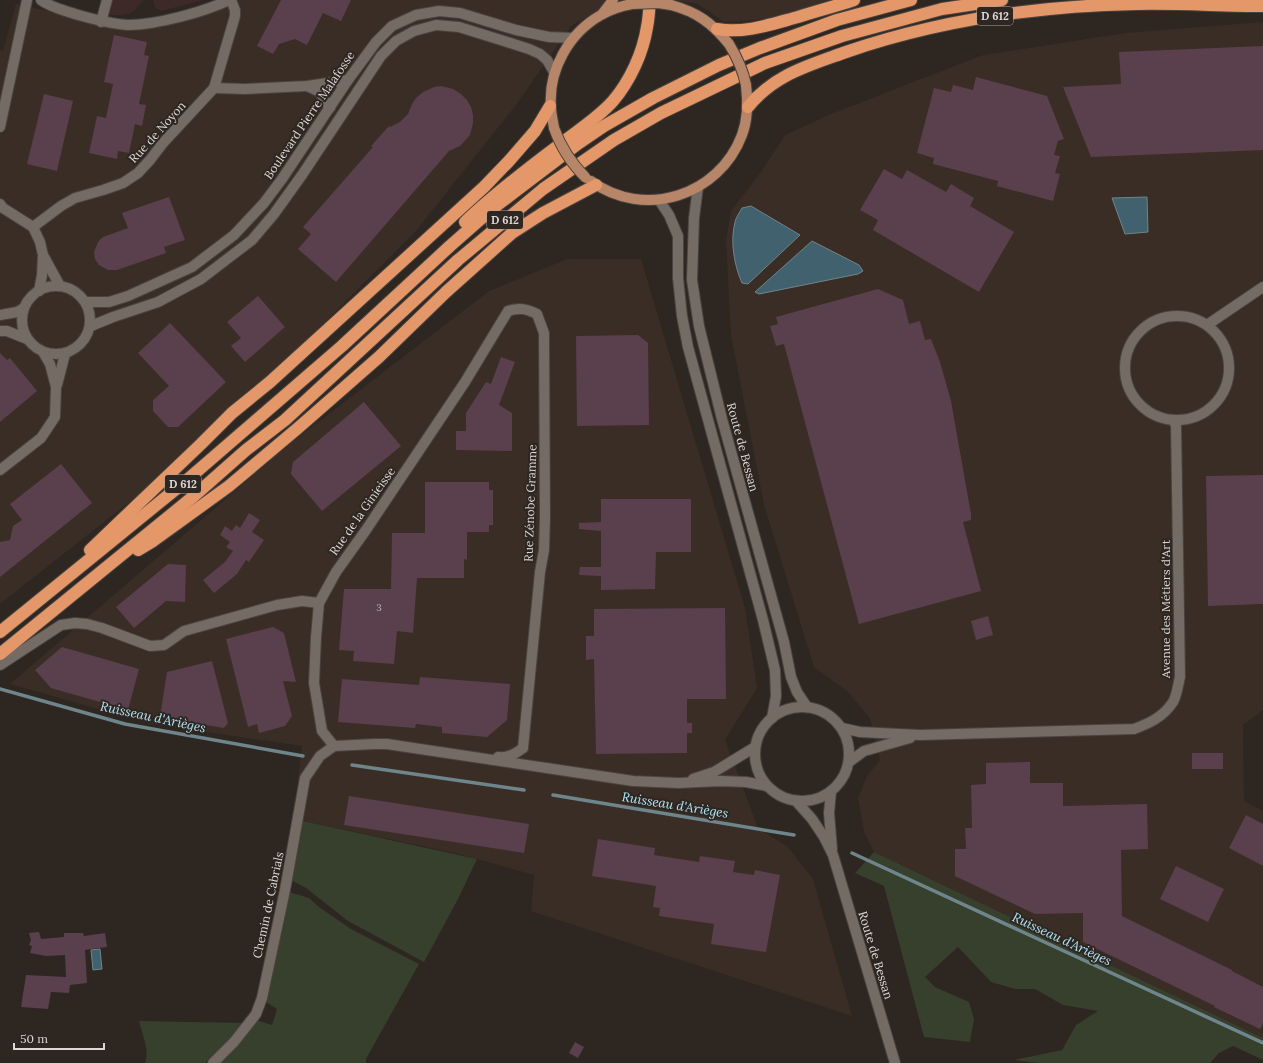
<svg xmlns="http://www.w3.org/2000/svg" width="1263" height="1063" font-family="Lora,serif">
<rect width="100%" height="100%" fill="#2e2621"/>
<g fill="#3a2d25">
<polygon points="239,0 615,0 571,26 516,105 416,231 203,444 0,604 0,50 3,51 16,4 108,24 215,10"/>
<polygon points="672,0 831,0 772,19 724,22 698,4"/>
<polygon points="1263,22 1263,710 1243,725 1244,801 1263,811 1263,1038 874,852 864,832 858,798 867,776 880,760 870,718 848,692 814,667 764,505 731,335 726,241 731,211 761,172 785,135 831,114 983,55 1125,33"/>
<polygon points="567,259 641,259 745,608 757,688 725,740 758,828 788,847 813,879 852,1016 531,911 534,875 459,854 294,819 302,746 151,724 10,684 291,443 489,291"/>
</g>
<g fill="#3d2927">
<polygon points="111,0 144,0 134,11 128,14 120,15 107,15"/>
<polygon points="153,0 204,0 161,11 155,8"/>
</g>
<g fill="#373f2d">
<polygon points="303,821 477,859 458,899 424,962 348,921 306,888 289,879"/>
<polygon points="874,852 1263,1038 1263,1060 1233,1046 1219,1053 1210,1063 1039,1063 1014,1060 1062,1050 1076,1025 1098,1011 1063,1005 1035,989 1015,989 991,982 958,947 925,977 935,987 969,1002 974,1019 970,1042 924,1037 884,886 855,873"/>
<polygon points="289,892 309,898 319,907 351,929 419,964 366,1059 366,1063 218,1063 256,1020 272,1025 277,1009 266,1002"/>
<path d="M139 1021 244 1023 220 1049 205 1063H145C150 1051 142 1034 139 1021Z"/>
</g>
<g fill="#40616d" stroke="#6f858c">
<polygon points="1147,197 1148,232 1125,234 1112,198"/>
<path d="M751 206 800 235 748 284 742 283C734 265 730 241 735 222 736 217 740 212 742 208Z"/>
<polygon points="812,241 859,265 863,271 858,274 759,294 755,292"/>
<polygon points="100,949 102,969 93,970 91,950"/>
</g>
<g fill="none" stroke-linecap="round" stroke-linejoin="round">
<g stroke="#6f858c" stroke-width="3.5">
<polyline points="0,689 125,724 303,756"/>
<polyline points="352,765 524,790"/>
<polyline points="553,795 794,835"/>
<polyline points="852,853 1263,1043"/>
</g>
</g>
<g fill="#5a3f4d">
<polygon points="281,0 351,0 341,21 323,13 307,45 295,39 279,44 273,54 257,46"/>
<polygon points="114,35 147,42 144,55 149,56 139,104 146,105 142,126 135,124 129,153 118,151 117,159 89,153 97,116 106,118 113,84 104,82"/>
<polygon points="1263,46 1263,150 1091,157 1063,87 1121,84 1119,52"/>
<polygon points="976,77 1047,96 1064,139 1058,141 1054,155 1060,156 1055,173 1060,174 1053,201 997,186 998,181 933,164 934,158 917,153 934,88 951,92 953,85 973,90"/>
<polygon points="434,87 441,86 453,89 461,94 467,100 471,107 473,115 473,123 470,135 460,146 449,151 336,282 298,249 311,234 303,227 373,147 371,146 389,126 390,127 400,122 408,114 412,104 416,98 423,92"/>
<polygon points="44,94 73,101 57,171 27,164"/>
<polygon points="884,169 902,179 907,170 946,192 951,184 974,198 970,206 1014,232 979,292 873,230 878,220 860,210"/>
<polygon points="169,197 185,240 164,247 166,253 117,270 108,270 99,265 95,259 94,252 98,242 103,237 128,228 122,213"/>
<polygon points="878,289 903,300 909,324 920,321 925,340 931,339 940,362 951,401 971,514 971,520 963,522 981,591 859,624 784,344 776,346 770,326 778,324 776,317"/>
<polygon points="258,296 285,327 245,362 231,346 241,338 227,322"/>
<polygon points="170,323 226,382 178,427 168,427 153,411 153,400 169,386 138,353"/>
<polygon points="638,335 648,343 649,425 577,426 576,336"/>
<polygon points="0,353 7,360 10,358 37,391 0,422"/>
<polygon points="501,357 515,362 499,405 512,413 512,451 456,450 456,431 466,431 466,413 486,382 491,384"/>
<polygon points="364,402 401,446 322,511 291,474 293,462"/>
<polygon points="61,464 92,503 0,577 0,542 10,540 13,526 22,520 10,504"/>
<polygon points="1263,475 1263,604 1208,606 1206,476"/>
<polygon points="425,482 489,482 489,490 493,490 493,525 489,525 489,532 467,532 467,560 464,559 464,578 417,578 413,633 397,631 394,664 353,661 354,651 339,650 344,589 391,589 392,533 425,533"/>
<polygon points="601,499 691,499 691,552 656,552 655,589 601,590 601,576 579,575 580,567 601,567 601,531 579,529 579,523 601,522"/>
<polygon points="249,513 260,520 252,532 264,540 249,562 246,560 237,574 214,593 203,580 225,562 233,551 226,547 230,542 220,535 225,526 232,531 236,525 240,528"/>
<polygon points="168,564 186,565 185,602 166,601 134,628 116,607"/>
<polygon points="725,608 726,699 687,699 687,723 692,723 692,733 687,733 687,753 596,754 594,659 586,660 586,636 594,636 594,609"/>
<polygon points="988,616 993,635 976,640 971,621"/>
<polygon points="273,627 284,633 296,682 283,681 292,716 285,726 259,733 257,724 248,727 226,639"/>
<polygon points="62,647 139,669 128,710 51,688 35,670"/>
<polygon points="212,661 228,723 224,728 160,717 167,672"/>
<polygon points="420,677 510,684 507,720 487,737 442,733 442,727 416,724 415,728 338,722 342,679 419,685"/>
<rect x="1192" y="753" width="31" height="16"/>
<polygon points="1030,762 1030,783 1063,783 1063,806 1147,804 1148,849 1121,850 1122,916 1232,970 1232,971 1263,987 1263,1023 1260,1029 1214,1007 1215,1006 1083,942 1083,913 1035,914 955,876 955,849 966,849 965,828 972,828 971,785 986,784 986,763"/>
<polygon points="349,796 529,824 524,853 344,825"/>
<polygon points="1246,815 1263,824 1263,866 1229,848"/>
<polygon points="598,839 655,848 654,855 699,862 700,856 735,861 733,872 754,875 755,870 780,875 766,952 711,944 714,924 659,916 660,908 653,907 656,886 592,876"/>
<polygon points="1176,866 1224,889 1208,922 1160,899"/>
<polygon points="39,932 41,939 64,937 64,933 83,933 84,936 105,933 107,947 85,950 87,983 70,985 69,993 51,992 48,1009 21,1007 26,975 66,977 65,955 46,956 30,953 32,946 29,945 31,940 29,933"/>
<polygon points="575,1042 584,1047 578,1058 569,1053"/>
</g>
<g fill="none" stroke-linecap="round" stroke-linejoin="round">
<g stroke="#4a433f" stroke-width="12">
<g id="minor">
<path d="M41 0C50 7 63 10 75 14 92 19 110 24 128 25 156 25 204 12 229 0"/>
<polyline points="101,22 107,0"/>
<polyline points="307,86 320,92 330,108"/>
<polyline points="214,88 245,89 307,86 348,80"/>
<polyline points="0,127 27,0"/>
<polyline points="698,187 694,218 692,280 699,326 722,419 784,642 791,677 797,692 807,707"/>
<polyline points="659,200 669,215 678,236 678,278 682,316 688,347 763,620 775,670 776,696 772,718"/>
<polyline points="0,204 3,208 33,227 40,242 43,255 60,286"/>
<polyline points="33,227 61,206 75,198 103,190 123,183 138,173 150,160 163,143 214,88 235,16 235,10 231,0"/>
<circle cx="56" cy="320" r="34"/>
<polyline points="39,291 42,275 43,255"/>
<polyline points="86,302 109,302 128,296 192,267 234,235 264,203 282,179 348,80 376,42 392,26 416,15 439,11 460,13 516,30 549,37 573,38"/>
<polyline points="0,315 17,312 24,308"/>
<circle cx="1177" cy="368" r="52"/>
<polyline points="1207,325 1263,287"/>
<polyline points="91,326 113,317 158,302 201,279 252,240 274,214 302,175 381,56 396,41 414,31 436,25 459,27 504,41 529,49 540,54 547,60 554,72"/>
<polyline points="0,331 7,331 27,339"/>
<polyline points="57,385 65,354"/>
<polyline points="0,470 41,438 55,417 56,387 50,364 43,352"/>
<polyline points="0,665 61,625 75,623 87,624 102,628 150,646 164,645 184,631 277,605 302,601 319,603"/>
<circle cx="802" cy="754" r="47"/>
<path d="M842 728 860 732 920 735 1134 729C1150 723 1163 717 1173 702 1177 695 1178 685 1180 677L1176 426 1174 421"/>
<path d="M334 746 322 731 314 683 316 637 319 603 336 572 366 530 465 382 508 311C519 307 527 309 537 314L544 333 545 517 544 550 540 572 523 748"/>
<polyline points="334,746 374,744 387,744 633,781 679,783 720,781 746,782 767,786"/>
<path d="M498 757C508 758 515 754 523 748"/>
<polyline points="849,762 864,751 910,738"/>
<polyline points="693,779 714,772 755,747"/>
<polyline points="831,791 829,813 832,849"/>
<polyline points="796,801 812,819 824,837 833,855 895,1063"/>
<polyline points="213,1063 234,1042 253,1018 256,1014 262,998 285,890 305,778 320,756 334,746"/>
</g>
</g>
<g stroke="#4a433f" stroke-width="12">
<g id="major">
<path d="M671 5C697 12 712 23 729 44"/>
<polyline points="603,13 613,0"/>
<path d="M554 128C553 121 551 114 551 107 548 70 569 33 601 15 611 9 621 6 632 4"/>
<path d="M591 181C644 220 719 196 742 135 748 119 748 102 746 85"/>
</g>
</g>
<g stroke="#4a433f" stroke-width="14">
<g id="highway">
<path d="M717 29C744 34 772 24 798 17 817 11 836 6 854 0"/>
<path d="M748 107C774 75 807 66 846 52 939 20 1038 6 1136 4 1179 3 1221 6 1263 6"/>
<path d="M465 222C494 194 527 169 559 145 577 131 598 118 613 101 630 81 643 53 647 27 649 18 649 9 650 0"/>
<polyline points="90,550 201,444 232,413 270,382 484,187 509,161 535,131 550,106"/>
<polyline points="138,550 153,541 229,486 298,428 379,357 446,292 512,233 543,213 596,185"/>
<polyline points="0,632 187,480 342,346 450,246 492,209 579,143 604,126 653,98 719,65 760,48 837,20 911,0"/>
<polyline points="0,654 194,496 246,450 285,420 458,260 543,189 614,140 661,113 765,63 842,36 942,9 1002,0"/>
</g>
</g>
<use href="#minor" stroke="#746b65" stroke-width="10"/>
<use href="#major" stroke="#b78567" stroke-width="10"/>
<use href="#highway" stroke="#e49768" stroke-width="12"/>
<g stroke="#4a433f" stroke-width="12" stroke-linecap="butt">
<g id="major-bridge">
<polyline points="632,4 658,3 671,5"/>
<path d="M729 44C737 57 743 70 746 85"/>
<path d="M554 128C561 148 571 163 586 178"/>
</g>
</g>
<use href="#major-bridge" stroke="#b78567" stroke-width="10"/>
</g>
<g text-anchor="middle" dominant-baseline="central" stroke-width="4" stroke-linejoin="round" paint-order="stroke">
<g font-size="10" fill="#bdb2b3">
<text x="379" y="607">3</text>
</g>
<g fill="#2e2621" stroke="#a9a39f" stroke-width="1">
<rect x="977" y="7" width="36" height="18" rx="3"/>
<rect x="487" y="211" width="36" height="18" rx="3"/>
<rect x="165" y="475" width="36" height="18" rx="3"/>
</g>
<g font-size="11" font-weight="bold" fill="#ded8d5">
<text x="995" y="16">D 612</text>
<text x="505" y="220">D 612</text>
<text x="183" y="484">D 612</text>
</g>
<g font-size="12" fill="#ded8d5" stroke="#2e2621">
<text transform="translate(309 115) rotate(-56)">Boulevard Pierre Malafosse</text>
<text transform="translate(157 132) rotate(-48)">Rue de Noyon</text>
<text transform="translate(743 447) rotate(75)">Route de Bessan</text>
<text transform="translate(530 503) rotate(-88)">Rue Zénobe Gramme</text>
<text transform="translate(362 511) rotate(-55)">Rue de la Ginieisse</text>
<text transform="translate(1165 609) rotate(-90)">Avenue des Métiers d'Art</text>
<text transform="translate(268 905) rotate(-78)">Chemin de Cabrials</text>
<text transform="translate(876 955) rotate(73)">Route de Bessan</text>
</g>
<g font-size="13" font-style="italic" fill="#b2e5f9" stroke="#2e2621">
<text transform="translate(153 717) rotate(12)">Ruisseau d'Arièges</text>
<text transform="translate(675 805) rotate(9)">Ruisseau d'Arièges</text>
<text transform="translate(1062 939) rotate(25)">Ruisseau d'Arièges</text>
</g>
</g>
<path d="M14 1043v6h90v-6" fill="none" stroke="#ded8d5" stroke-width="2"/>
<text x="20" y="1043" font-size="12" fill="#ded8d5" stroke="#2e2621" stroke-width="3" paint-order="stroke">50 m</text>
</svg>
